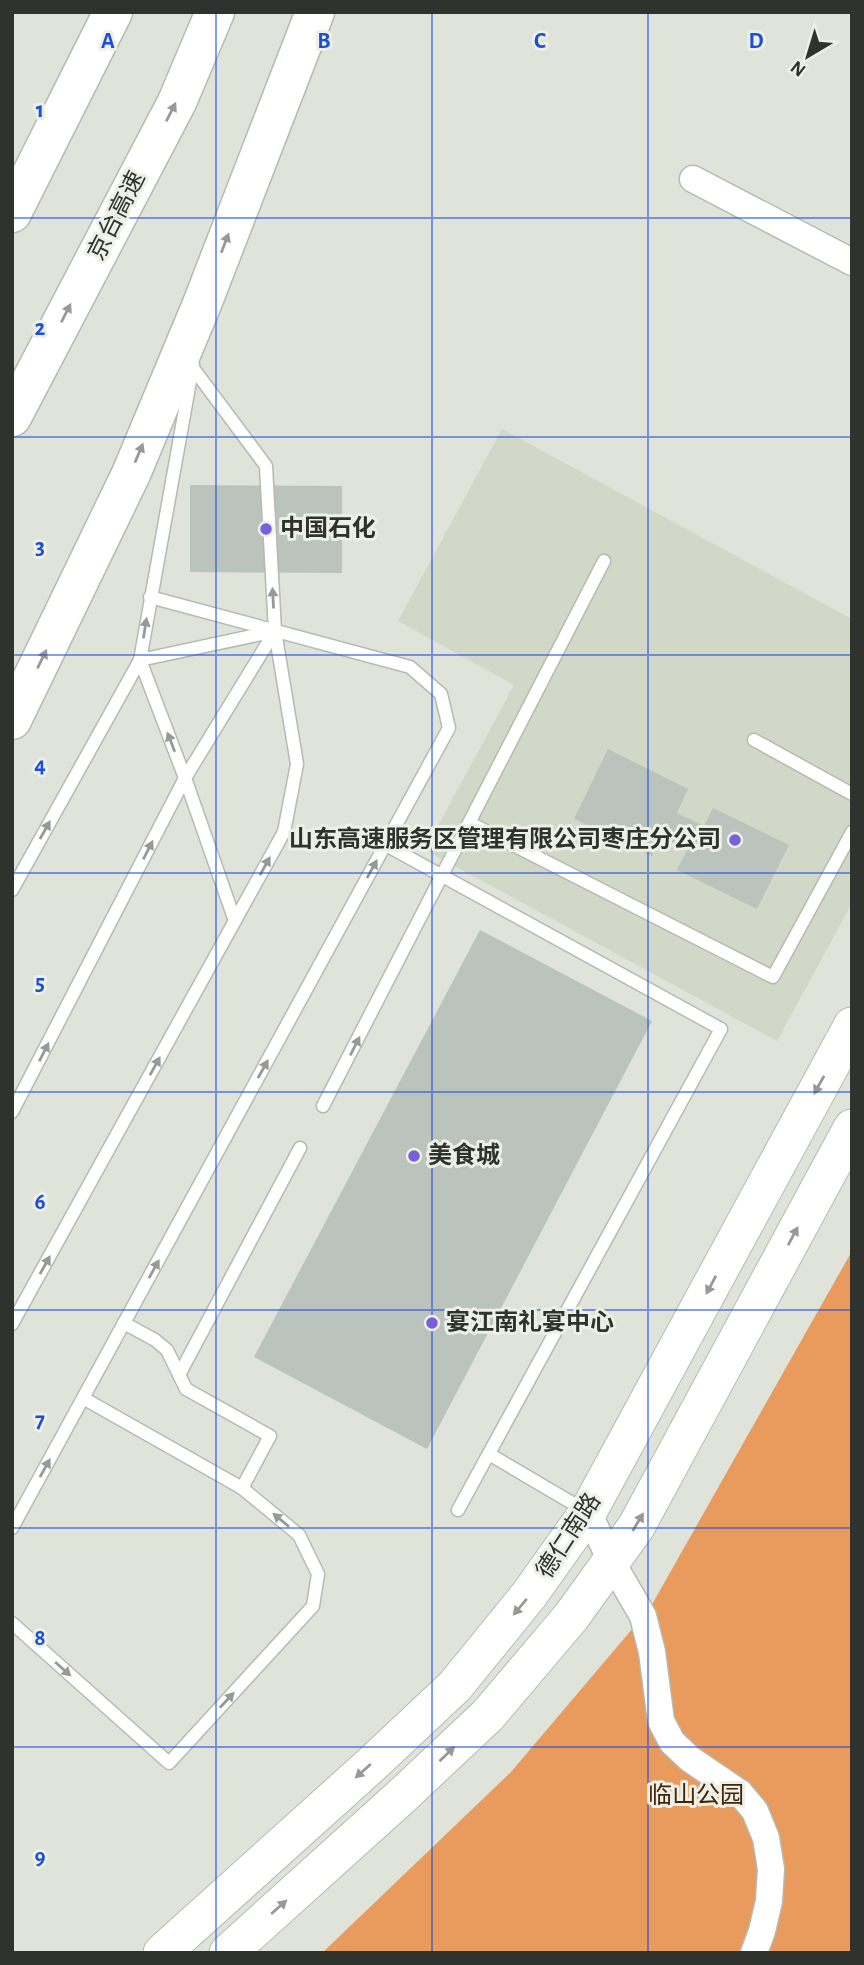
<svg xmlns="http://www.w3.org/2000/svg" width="864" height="1965" font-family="'Alegreya Sans','Noto Sans SC',sans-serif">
<rect width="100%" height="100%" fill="#dfe3d9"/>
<polygon fill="#d2d8c7" points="502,429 852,619 852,903 777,1041 425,850 514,685 398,621"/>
<polygon fill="#e99a5d" points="852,1251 852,1953 322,1953 511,1772 650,1608"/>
<g fill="#bac4bd">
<polygon points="190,485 342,486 342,573 190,572"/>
<polygon points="608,749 688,789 677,813 704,826 713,808 789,845 757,909 677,870 687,850 661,837 652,856 574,819"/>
<polygon points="480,930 652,1021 427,1449 254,1357"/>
</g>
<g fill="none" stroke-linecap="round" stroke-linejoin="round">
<g stroke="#b6bab0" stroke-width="15">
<g id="lane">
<polyline points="754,740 852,794"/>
<polyline points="470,823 773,977 852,832"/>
<polyline points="386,845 721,1029 458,1510"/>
<polyline points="12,890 140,660 193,365"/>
<polyline points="235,921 185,778 140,660 271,632"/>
<polyline points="323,1106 604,561"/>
<polyline points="12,1112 185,778 275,631"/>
<polyline points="124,1323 155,1340 167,1350 186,1389 270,1436 242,1488"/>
<polyline points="12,1324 284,832 297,764 275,631 266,466 193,368"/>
<polyline points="179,1375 300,1148"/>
<polyline points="489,1454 584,1510"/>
<polyline points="12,1528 449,728 441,694 410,667 150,597"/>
<polyline points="12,1623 169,1763 313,1606 318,1574 299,1535 242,1488 83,1398"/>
</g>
</g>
<g stroke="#b6bab0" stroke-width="29">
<g id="street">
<polyline points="693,179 852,262"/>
<polyline points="588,1512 611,1561 643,1616 652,1652 661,1721 672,1742 690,1759 740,1793 755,1811 766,1838 771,1869 769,1901 762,1931 754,1953"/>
</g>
</g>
<g stroke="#b6bab0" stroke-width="39">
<g id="secondary">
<polyline points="162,1953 372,1764 455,1686 529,1595 588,1512 852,1026"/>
<polyline points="228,1953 403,1795 488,1715 571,1617 636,1527 852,1128"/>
</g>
</g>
<g stroke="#b6bab0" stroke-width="41">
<g id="highway">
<polyline points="12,213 113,12"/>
<polyline points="12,417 177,102 215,12"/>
<polyline points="12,720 131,474 202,304 315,12"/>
</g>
</g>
<use href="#lane" stroke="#fff" stroke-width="12"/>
<use href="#street" stroke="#fff" stroke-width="26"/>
<use href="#secondary" stroke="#fff" stroke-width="37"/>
<use href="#highway" stroke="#fff" stroke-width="38"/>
</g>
<defs><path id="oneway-solid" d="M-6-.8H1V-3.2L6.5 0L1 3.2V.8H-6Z" transform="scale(1.75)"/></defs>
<g fill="#989896">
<use href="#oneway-solid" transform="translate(171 112) rotate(-63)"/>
<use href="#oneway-solid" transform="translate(225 243) rotate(-69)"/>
<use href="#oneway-solid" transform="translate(66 313) rotate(-63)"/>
<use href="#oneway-solid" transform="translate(139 453) rotate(-67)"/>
<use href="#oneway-solid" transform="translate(273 598) rotate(-93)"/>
<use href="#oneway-solid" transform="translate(145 628) rotate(-81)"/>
<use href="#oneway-solid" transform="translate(42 659) rotate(-64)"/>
<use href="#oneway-solid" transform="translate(171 742) rotate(-111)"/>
<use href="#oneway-solid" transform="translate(45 830) rotate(-61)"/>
<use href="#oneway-solid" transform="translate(148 850) rotate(-63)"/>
<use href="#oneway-solid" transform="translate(265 866) rotate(-61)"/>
<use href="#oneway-solid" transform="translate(372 869) rotate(-61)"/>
<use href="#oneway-solid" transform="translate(355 1046) rotate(-63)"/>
<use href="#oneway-solid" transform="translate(44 1052) rotate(-63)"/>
<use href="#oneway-solid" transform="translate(155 1066) rotate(-61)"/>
<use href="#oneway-solid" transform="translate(263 1069) rotate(-61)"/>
<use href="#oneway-solid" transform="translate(819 1085) rotate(119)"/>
<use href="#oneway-solid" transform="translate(793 1236) rotate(-62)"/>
<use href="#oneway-solid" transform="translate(45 1265) rotate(-61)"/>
<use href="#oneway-solid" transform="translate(154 1269) rotate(-61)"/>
<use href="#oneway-solid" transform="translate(711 1285) rotate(118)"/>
<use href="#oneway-solid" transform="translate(45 1468) rotate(-61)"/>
<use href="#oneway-solid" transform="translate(281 1520) rotate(-140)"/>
<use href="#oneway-solid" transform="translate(638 1522) rotate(-59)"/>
<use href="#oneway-solid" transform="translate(520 1607) rotate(130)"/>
<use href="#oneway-solid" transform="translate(63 1669) rotate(42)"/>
<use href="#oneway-solid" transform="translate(227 1700) rotate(-47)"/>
<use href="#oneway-solid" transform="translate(447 1754) rotate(-44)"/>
<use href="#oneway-solid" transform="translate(363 1771) rotate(138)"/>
<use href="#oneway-solid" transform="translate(279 1907) rotate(-42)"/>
</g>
<path fill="none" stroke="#1d4ed8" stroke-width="2" stroke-opacity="0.55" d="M216 12V1953M432 12V1953M648 12V1953M12 218H852M12 437H852M12 655H852M12 873H852M12 1092H852M12 1310H852M12 1528H852M12 1747H852"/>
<g fill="#795fda" stroke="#ecf0e6" stroke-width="2.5">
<circle cx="266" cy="529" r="7"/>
<circle cx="735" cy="840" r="7"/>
<circle cx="414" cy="1156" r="7"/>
<circle cx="432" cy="1323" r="7"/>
</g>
<g text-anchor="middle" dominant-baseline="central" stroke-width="6" stroke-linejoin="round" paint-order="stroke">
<g font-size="24" fill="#30322e" stroke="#ecf0e6">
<text transform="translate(117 216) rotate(-63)">京台高速</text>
<text transform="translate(569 1536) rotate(-57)">德仁南路</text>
</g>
<g font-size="24" font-weight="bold" fill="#30322e" stroke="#ecf0e6" text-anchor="start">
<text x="280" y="529">中国石化</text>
<text x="721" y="840" text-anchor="end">山东高速服务区管理有限公司枣庄分公司</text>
<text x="428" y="1156">美食城</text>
<text x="446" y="1323">宴江南礼宴中心</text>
</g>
<g font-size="24" fill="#442307" stroke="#ecf0e6">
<text x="696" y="1796">临山公园</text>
</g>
</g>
<g font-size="23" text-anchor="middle" font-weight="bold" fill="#1d4ed8" stroke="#ecf0e6" stroke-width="6" stroke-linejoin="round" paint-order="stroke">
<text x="108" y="48">A</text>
<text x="324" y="48">B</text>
<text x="540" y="48">C</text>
<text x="756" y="48">D</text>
<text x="40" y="117">1</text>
<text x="40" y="335">2</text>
<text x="40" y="554">3</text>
<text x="40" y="772">4</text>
<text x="40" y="990">5</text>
<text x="40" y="1209">6</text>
<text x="40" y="1427">7</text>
<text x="40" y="1645">8</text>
<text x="40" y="1864">9</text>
</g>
<rect width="864" height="1965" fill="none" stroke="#30322e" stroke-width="28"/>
<g transform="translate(808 56) rotate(218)" stroke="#ecf0e6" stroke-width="5" paint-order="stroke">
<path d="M0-5L12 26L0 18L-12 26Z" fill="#30322e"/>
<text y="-10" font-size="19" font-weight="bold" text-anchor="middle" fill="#30322e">N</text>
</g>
</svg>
